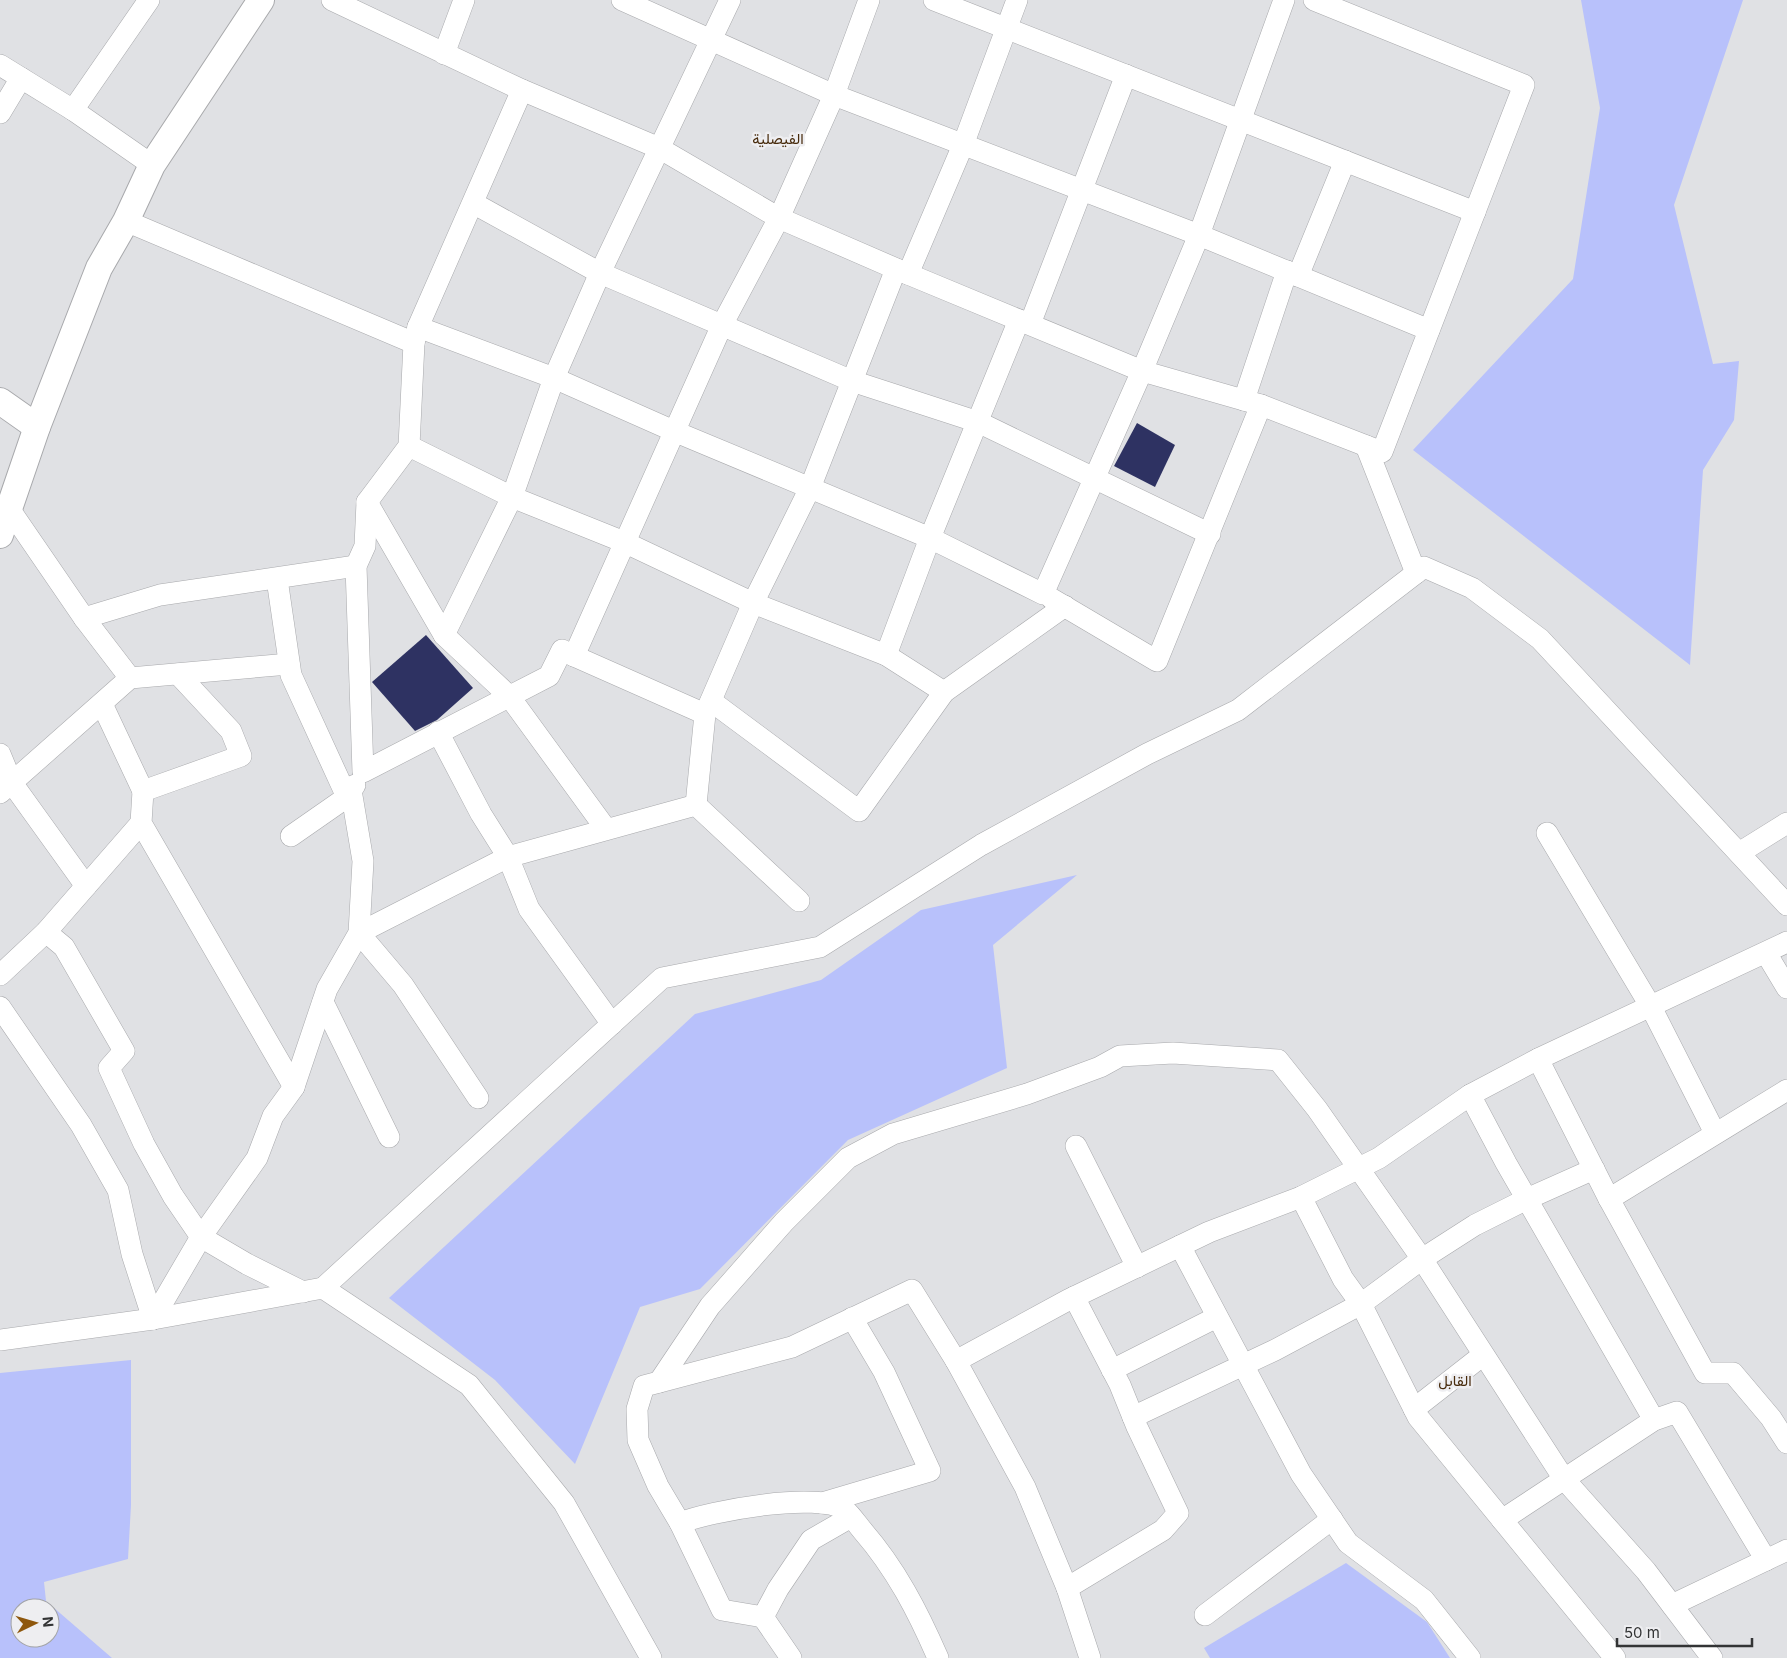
<svg xmlns="http://www.w3.org/2000/svg" width="1787" height="1658" font-family="Inter,Vazirmatn,sans-serif">
<rect width="100%" height="100%" fill="#e0e1e4"/>
<g fill="#b8c1fb" fill-rule="evenodd">
<polygon points="1581,0 1743,0 1674,205 1713,364 1739,361 1734,420 1703,470 1690,665 1413,450 1573,279 1600,108"/>
<polygon points="1077,875 993,945 1007,1068 848,1140 700,1289 640,1307 575,1464 495,1380 389,1298 695,1014 821,980 921,910"/>
<path d="M131 1360V1505L128 1559 44 1582 46 1601 112 1658H0V1373ZM20 1608H50V1638H20Z"/>
<polygon points="1346,1563 1427,1622 1450,1658 1210,1658 1204,1648"/>
</g>
<g fill="#2e3262">
<polygon points="1137,423 1175,445 1155,487 1114,466"/>
<polygon points="426,635 473,688 437,720 415,731 372,682"/>
</g>
<g fill="none" stroke-linecap="round" stroke-linejoin="round">
<g stroke="#a8a9ac" stroke-width="22">
<g id="minor">
<polyline points="332,0 522,90 659,148 779,218 908,274 1142,371 1261,405 1382,452 1524,85 1314,0"/>
<polyline points="622,0 834,95 1199,235 1429,330"/>
<polyline points="934,0 1475,212"/>
<polyline points="444,54 464,0"/>
<polyline points="0,65 73,110 152,165"/>
<polyline points="522,90 418,327 414,343 409,446 367,502 365,546 356,566 363,772 549,676 562,650 574,656 722,325 779,218 834,95 869,0"/>
<polyline points="73,110 149,0"/>
<polyline points="0,113 21,78"/>
<polyline points="473,203 600,273 852,381 978,422 1210,534"/>
<polyline points="126,221 414,343"/>
<polyline points="908,274 963,145 1017,0"/>
<polyline points="1298,276 1345,161"/>
<polyline points="1030,324 1126,75"/>
<polyline points="418,327 554,378 676,432 930,538 1043,594 1142,371 1199,235 1284,0"/>
<polyline points="1244,400 1287,271"/>
<polyline points="409,446 512,497 624,542 753,603 886,655 944,692"/>
<polyline points="1366,446 1416,573"/>
<polyline points="367,502 444,635 509,696 606,829"/>
<polyline points="10,510 84,618 130,678"/>
<polyline points="277,579 291,675 347,797"/>
<polyline points="1052,599 1157,661 1261,405"/>
<polyline points="84,618 160,595 356,566"/>
<polyline points="444,635 512,497 554,378 600,273 730,0"/>
<polyline points="886,655 930,538 1019,320"/>
<polyline points="574,656 705,714"/>
<polyline points="178,674 231,731 241,756 143,791 141,823 294,1087"/>
<polyline points="711,701 859,811 944,692 1065,606"/>
<polyline points="102,704 143,791"/>
<polyline points="438,732 481,814 508,857 529,909 612,1024"/>
<polyline points="0,754 12,783 86,886"/>
<polyline points="0,793 130,678 289,664"/>
<polyline points="696,805 705,714 753,603 810,488 896,269"/>
<polyline points="1547,833 1651,1007 1715,1133"/>
<polyline points="291,836 347,797 355,785"/>
<polyline points="1739,853 1787,823"/>
<polyline points="46,932 64,947 124,1051 109,1068 144,1144 173,1196 201,1237 247,1264 303,1292"/>
<polyline points="1766,953 1787,988"/>
<polyline points="0,975 46,932 141,823"/>
<polyline points="323,1002 389,1137"/>
<polyline points="0,1007 81,1125 118,1190 132,1254 153,1319"/>
<polyline points="1538,1059 1609,1199 1705,1373 1733,1373 1771,1418 1787,1443"/>
<polyline points="1470,1095 1506,1163 1654,1420"/>
<polyline points="478,1098 403,985 359,933 508,857 696,805 799,901"/>
<polyline points="1076,1146 1137,1267"/>
<polyline points="1301,1197 1343,1279 1361,1304 1418,1417 1615,1658"/>
<polyline points="1609,1199 1787,1090"/>
<polyline points="1180,1246 1301,1474 1348,1543 1424,1600 1470,1658"/>
<polyline points="323,1288 662,978 820,947 981,845 1147,754 1238,710 1424,567 1472,588 1540,639 1787,905"/>
<polyline points="153,1319 201,1237 257,1158 273,1116 294,1087 327,989 359,933 363,861 351,790"/>
<polyline points="0,1340 153,1319 323,1288 469,1385 564,1503 651,1658"/>
<polyline points="956,1361 1068,1300 1209,1232 1301,1197 1379,1158 1470,1095 1538,1059 1787,942"/>
<polyline points="1112,1370 1217,1317"/>
<polyline points="659,1382 710,1306 784,1222 848,1158 893,1134 1027,1094 1100,1067 1120,1056 1173,1053 1278,1060 1317,1109 1422,1259 1564,1479 1646,1571 1712,1658"/>
<polyline points="1414,1409 1483,1355"/>
<polyline points="1133,1417 1275,1350 1361,1304 1422,1259 1475,1225 1527,1199 1594,1169"/>
<polyline points="822,1503 930,1471 884,1372 852,1318"/>
<polyline points="851,1517 811,1540 778,1589 763,1617 722,1610 680,1523 658,1486 638,1440 637,1409 644,1386 792,1347 912,1290 956,1361 1025,1487 1067,1588 1090,1658"/>
<polyline points="1502,1520 1654,1420 1677,1412 1766,1560"/>
<path d="M680 1523C710 1511 818 1491 845 1510 851 1515 857 1524 862 1530 896 1569 918 1612 938 1658"/>
<polyline points="1067,1588 1163,1530 1178,1513 1137,1427 1120,1385 1074,1297"/>
<polyline points="1672,1605 1787,1550"/>
<polyline points="1205,1615 1332,1519"/>
<polyline points="763,1617 791,1658"/>
</g>
</g>
<g stroke="#a8a9ac" stroke-width="28">
<g id="tertiary">
<polyline points="0,401 37,427"/>
<polyline points="0,535 37,427 99,268 126,221 152,165 261,0"/>
</g>
</g>
<use href="#minor" stroke="#fff" stroke-width="21"/>
<use href="#tertiary" stroke="#fff" stroke-width="26"/>
</g>
<g text-anchor="middle" dominant-baseline="central" stroke-width="5" stroke-linejoin="round" paint-order="stroke">
<g font-size="15" fill="#482c0d" stroke="#eeeef1">
<text x="778" y="138">الفيصلية</text>
<text x="1455" y="1380">القابل</text>
</g>
</g>
<g transform="translate(35 1623) rotate(85)"><circle r="24" fill="#eeeef1" stroke="#a3a4a6"/>
<path d="M0-4L9 19L0 12L-9 19Z" fill="#8e570d"/>
<text y="-8" font-size="14" font-weight="bold" text-anchor="middle" fill="#333435">N</text>
</g>
<path d="M1617 1638v8h135v-8" fill="none" stroke="#333435" stroke-width="2.5"/>
<text x="1624" y="1638" font-size="15" fill="#333435" stroke="#eeeef1" stroke-width="4" paint-order="stroke">50 m</text>
</svg>
